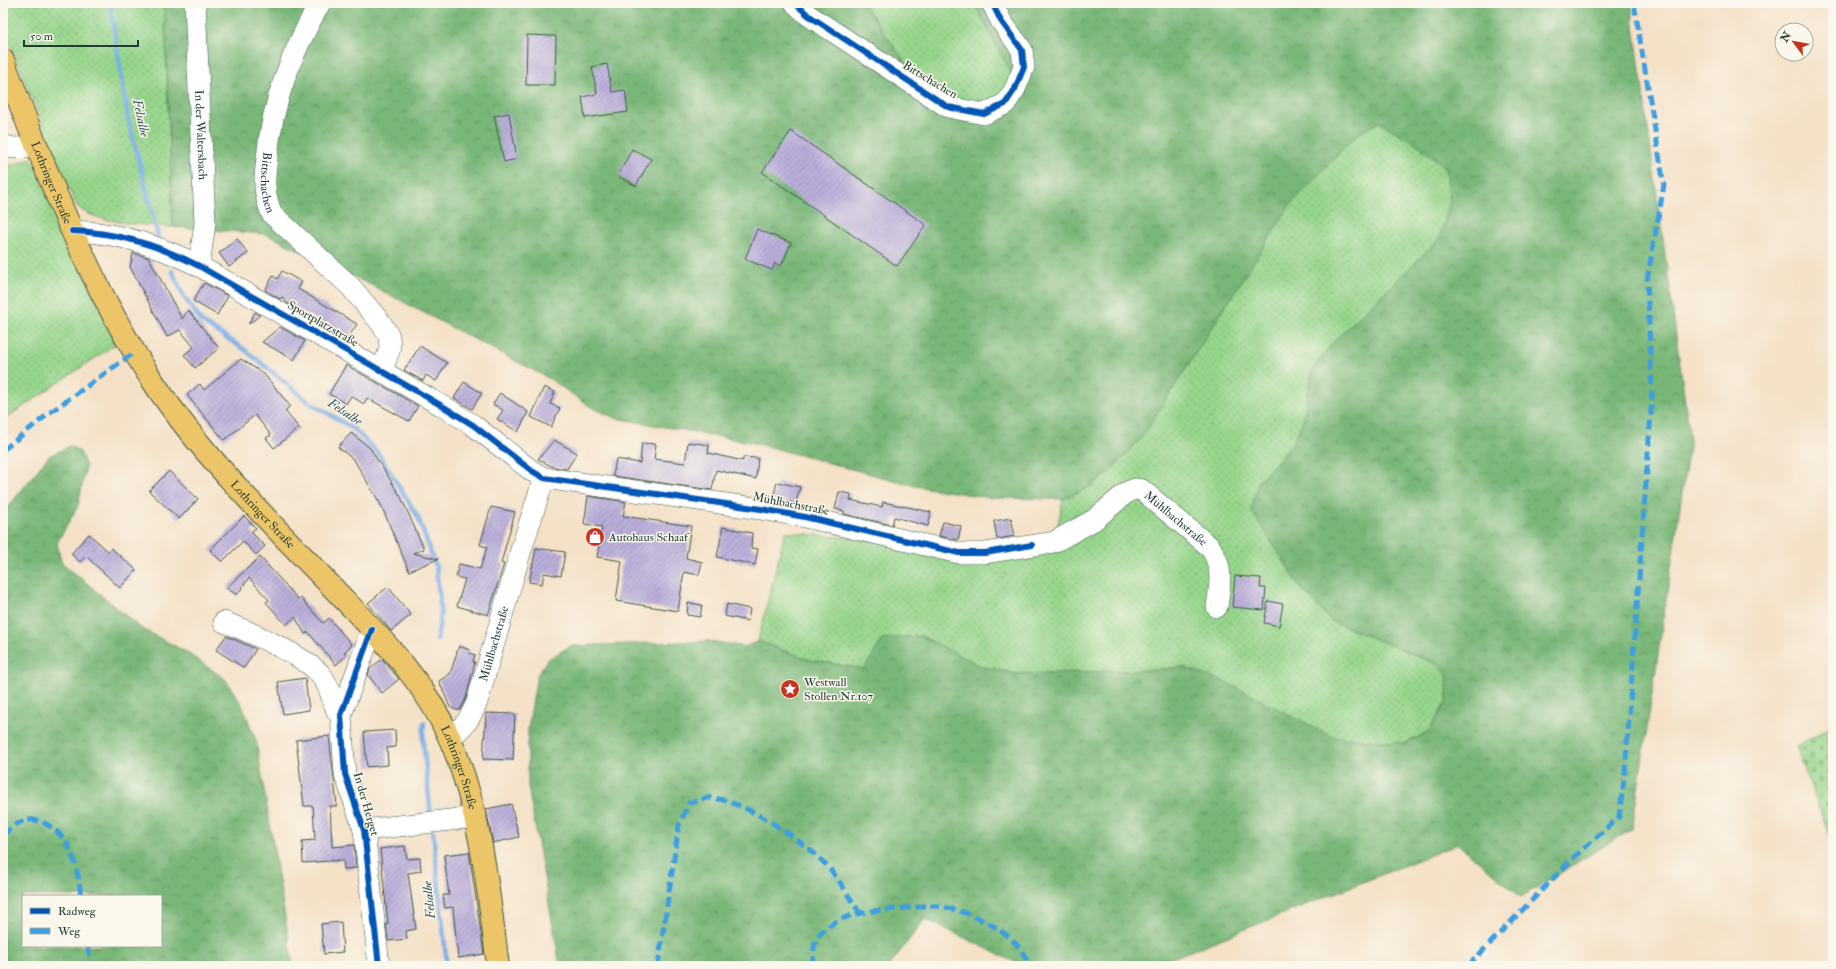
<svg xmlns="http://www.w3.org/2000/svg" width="1836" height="969" font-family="'IM FELL Double Pica',serif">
<defs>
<pattern id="grass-dots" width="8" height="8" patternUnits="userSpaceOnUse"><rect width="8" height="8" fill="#97d68c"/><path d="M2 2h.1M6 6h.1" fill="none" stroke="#7baf73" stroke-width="1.8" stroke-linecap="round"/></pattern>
<pattern id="forest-crowns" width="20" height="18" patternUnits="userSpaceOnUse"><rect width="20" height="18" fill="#79b778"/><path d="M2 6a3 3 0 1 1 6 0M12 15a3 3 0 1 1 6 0" fill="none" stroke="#639663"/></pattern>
<pattern id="cemetery-stones" width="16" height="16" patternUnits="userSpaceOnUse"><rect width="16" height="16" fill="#97d68c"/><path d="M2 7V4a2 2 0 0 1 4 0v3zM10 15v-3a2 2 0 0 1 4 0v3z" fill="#7baf73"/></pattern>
<pattern id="building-hatch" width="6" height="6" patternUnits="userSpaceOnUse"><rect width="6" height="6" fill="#bbafdb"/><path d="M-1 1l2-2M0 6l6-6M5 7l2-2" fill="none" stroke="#9790b2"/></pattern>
</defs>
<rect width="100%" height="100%" fill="#fbf7ec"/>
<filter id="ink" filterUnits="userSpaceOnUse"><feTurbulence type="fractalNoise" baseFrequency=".025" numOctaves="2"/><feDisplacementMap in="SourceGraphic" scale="8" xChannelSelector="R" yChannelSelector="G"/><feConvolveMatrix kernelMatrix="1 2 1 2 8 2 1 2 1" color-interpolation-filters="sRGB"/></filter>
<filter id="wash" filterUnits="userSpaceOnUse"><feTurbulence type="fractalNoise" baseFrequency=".012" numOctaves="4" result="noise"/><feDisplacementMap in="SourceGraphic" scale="16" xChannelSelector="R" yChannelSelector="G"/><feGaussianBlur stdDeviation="0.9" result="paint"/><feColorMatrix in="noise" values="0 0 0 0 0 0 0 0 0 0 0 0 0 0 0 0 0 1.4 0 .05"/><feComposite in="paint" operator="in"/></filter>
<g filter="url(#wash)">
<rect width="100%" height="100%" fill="#f4e1c7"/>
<g fill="url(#grass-dots)" stroke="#5b8a60">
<path d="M3 3H164L173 227C149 225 92 224 76 205L3 28Z"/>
<polygon points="863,3 974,3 1025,98 985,123 935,105"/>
<polygon points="1379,122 1419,145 1446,168 1450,203 1439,240 1334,341 1312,371 1303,421 1293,443 1258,483 1331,621 1435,663 1448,676 1447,701 1428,732 1406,743 1333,737 1183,667 1153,670 1016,674 981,666 921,636 883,639 865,669 810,660 758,641 785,532 851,538 1007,560 1057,529 1063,499 1088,488 1109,473 1142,437 1290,205 1356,135"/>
<polygon points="31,158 116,344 3,420 3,168"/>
</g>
<g fill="url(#forest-crowns)" stroke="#4c7a56" fill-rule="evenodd">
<polygon points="164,3 863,3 935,105 985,123 1024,98 974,3 1631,3 1690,439 1632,829 1521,897 1458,844 1153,966 1023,966 925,919 889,966 560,966 528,787 528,729 537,675 548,659 571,646 710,641 745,647 758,641 810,660 864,669 883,639 921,636 981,666 1016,674 1153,670 1183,667 1223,681 1333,737 1406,743 1428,732 1447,701 1448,676 1435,663 1331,621 1301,588 1251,510 1258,483 1293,443 1303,421 1312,371 1334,341 1439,240 1450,203 1446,168 1419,145 1379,122 1356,135 1290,205 1142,437 1109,473 1088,488 1063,499 991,498 915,486 755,443 615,418 591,407 550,379 373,286 266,234 173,227"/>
<path d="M70 446 80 452 86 466 78 506 57 543 61 562 141 628 186 652 225 679 241 703 256 740 293 966H3V513L49 456ZM23 896H161V946H23Z"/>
</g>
<polygon fill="url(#cemetery-stones)" stroke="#5b8a60" points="1833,726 1833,845 1796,746"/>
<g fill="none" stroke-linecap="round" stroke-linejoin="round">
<g stroke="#7aaee7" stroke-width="4.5">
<polyline points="110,3 128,118 158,236"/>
<polyline points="172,271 184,297 202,322 244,349 309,402 354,429 378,453 418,517 436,567 441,614 437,640"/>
<polyline points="424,723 423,741 431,817"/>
<polyline points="433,832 447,966"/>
</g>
</g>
<g id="blocks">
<g fill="url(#building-hatch)">
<polygon points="527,35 556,36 555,85 526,85"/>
<polygon points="607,64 612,92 625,90 628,112 585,118 582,97 597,94 592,67"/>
<polygon points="509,113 517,159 504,162 494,116"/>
<polygon points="791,131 926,225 897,266 762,172"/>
<polygon points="632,149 651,159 636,186 618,176"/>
<polygon points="757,229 791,243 781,266 775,263 772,270 745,259"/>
<polygon points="237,239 248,253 229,267 219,253"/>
<polygon points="133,253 149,258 182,319 188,310 219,348 195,368 184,355 194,347 180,330 167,337 130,267"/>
<polygon points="282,271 302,282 298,289 357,324 348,338 287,303 282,297 280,299 265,290 273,276 277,279"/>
<polygon points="204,283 228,296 217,315 193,301"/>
<polygon points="255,312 260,315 249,324 249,323"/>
<polygon points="280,327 305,341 294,360 262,342"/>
<polygon points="420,346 447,363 436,381 426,375 423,381 404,370"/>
<polygon points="241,359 264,374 290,406 285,411 299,428 274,448 266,438 271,435 255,415 224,440 187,395 200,384 204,390"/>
<polygon points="346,365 418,406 409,421 367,398 364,404 351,396 346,404 329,394"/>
<polygon points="464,382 482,393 472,409 454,398"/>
<polygon points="544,387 555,392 550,404 560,408 551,427 531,417"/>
<polygon points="500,393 528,412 518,432 497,419 503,410 493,404"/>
<polygon points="351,433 370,448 401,497 424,549 413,553 438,559 409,571 381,505 354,460 338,447"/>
<polygon points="554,440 577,453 567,469 553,467 538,459"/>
<polygon points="688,442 709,445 708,453 743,461 743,457 758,458 756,479 716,470 712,490 613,476 616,459 640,463 642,443 656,444 654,459 685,463"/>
<polygon points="169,471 198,499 179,519 149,491"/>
<polygon points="777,482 800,487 796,503 773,499"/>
<polygon points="839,492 851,494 850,500 882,507 883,502 931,512 928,526 894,517 892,525 844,514 844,511 835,509"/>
<polygon points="588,496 626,502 623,516 691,526 686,558 702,562 699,575 684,572 678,611 616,601 622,561 597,557 602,527 584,524"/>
<polygon points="491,507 515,512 501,563 504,564 488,615 457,606 465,579 456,577 459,564 480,569 487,547 480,545"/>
<polygon points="244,516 256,528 251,532 265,546 256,555 243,541 222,562 210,550"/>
<polygon points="1011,518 1015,536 997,539 994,521"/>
<polygon points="943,522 961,526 958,540 939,536"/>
<polygon points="723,527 752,533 751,548 758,549 755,565 717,557"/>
<polygon points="89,534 109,552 111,548 136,570 120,588 86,556 80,562 71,554"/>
<polygon points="536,548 565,552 561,576 544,573 542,584 529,582"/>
<polygon points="260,557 298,599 300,597 323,623 329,618 352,645 344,652 347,655 336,665 308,632 305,634 295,617 286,625 266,602 269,600 249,578 237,595 226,588"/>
<polygon points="1235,576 1261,578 1260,588 1266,588 1264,610 1232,607"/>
<polygon points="388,587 411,615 391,631 368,603"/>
<polygon points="1268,601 1283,604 1279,626 1264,623"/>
<polygon points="688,603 702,605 700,617 687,615"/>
<polygon points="727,604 750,609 748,621 725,616"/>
<polygon points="226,636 256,649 244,668 216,650"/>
<polygon points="459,646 470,650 469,653 475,655 473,662 475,662 466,698 460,710 456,710 450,707 439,681 450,674"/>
<polygon points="382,659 399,679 382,693 368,675 370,669"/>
<polygon points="305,678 309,710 283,714 278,682"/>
<polygon points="486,713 515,714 513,760 483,759"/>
<polygon points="395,730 396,747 387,748 388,765 367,767 364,732"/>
<polygon points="329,736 337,806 330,806 332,847 354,845 356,868 344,869 343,860 303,863 302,841 315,840 313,806 304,806 296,740"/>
<polygon points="511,804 519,837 493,843 486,809"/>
<polygon points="405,846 407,859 420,858 421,871 408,873 416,929 406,931 407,939 388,941 386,924 388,924 380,849"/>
<polygon points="469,852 484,954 458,958 453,907 445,908 443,895 449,895 444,855"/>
<polygon points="341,922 343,952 324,954 321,924"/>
</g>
</g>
</g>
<g filter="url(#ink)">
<use href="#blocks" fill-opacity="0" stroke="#3f564a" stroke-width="1"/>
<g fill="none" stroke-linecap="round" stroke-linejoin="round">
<g stroke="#3f564a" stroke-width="22">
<g id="minor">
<path id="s1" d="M195 3 205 223 199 266"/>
<path id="s2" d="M320 3C292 52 272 101 267 158 264 180 263 193 272 214L350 286 381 323 389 336 390 348 382 371"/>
<polyline points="795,3 808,15 948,107 984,114 1005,104 1015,89 1024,67 1022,50 1001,21 992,3"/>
<polyline points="3,145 13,148 37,147"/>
<path id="s3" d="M72 231C116 232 160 246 199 266L444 407 473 425 532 471 544 478 761 509 805 517 959 553H985L1054 542 1094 520 1127 492 1135 489 1142 490 1210 547C1224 568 1220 584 1217 607"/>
<path d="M224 622C246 630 307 657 321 675 329 684 332 699 337 711L341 715"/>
<polyline points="372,629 341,715 345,774 364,830 379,966"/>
<path id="s4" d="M449 738C465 726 470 719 477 702L521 550 544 478"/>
<polyline points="364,830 476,817"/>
</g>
</g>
<g stroke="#3f564a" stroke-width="24">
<g id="major">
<path id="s5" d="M3 60C46 172 89 286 156 386 206 460 272 524 334 589 378 635 424 679 450 739 481 811 488 889 498 966"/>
</g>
</g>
<use href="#minor" stroke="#fff" stroke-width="21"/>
<use href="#major" stroke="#ecc569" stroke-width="22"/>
<g stroke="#3c9ee2" stroke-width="5" stroke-dasharray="10 5" stroke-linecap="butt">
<polyline points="3,450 52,411 135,352"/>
<path d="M3 835C15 823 27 815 44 823 73 837 77 867 81 896"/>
<polyline points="88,946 91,966"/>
<path d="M658 966 679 825 689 803C695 802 701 799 707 798 738 795 808 844 828 867 840 880 849 898 860 913"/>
<path d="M813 966C813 956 813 941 820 934 841 911 876 911 905 908 915 908 926 905 936 906 966 909 1022 933 1028 966"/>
<polyline points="1468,966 1573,858 1619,817 1625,772 1652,398 1647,280 1664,185 1634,3"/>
</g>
<g stroke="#fbf7ec" stroke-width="8">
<g id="cycleway">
<polyline points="795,3 808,15 948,107 984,114 1005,104 1015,89 1024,67 1022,50 1001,21 992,3"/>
<path d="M72 231C116 232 160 246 199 266L444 407 473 425 532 471 544 478 761 509 805 517 959 553H985L1032 545"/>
<polyline points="372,629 341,715 345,774 364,830 379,966"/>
</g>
</g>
<use href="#cycleway" stroke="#0057b8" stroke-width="6"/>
</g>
</g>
<defs>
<g id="shop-disc" transform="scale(1)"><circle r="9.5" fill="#c8321e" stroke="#fbf7ec"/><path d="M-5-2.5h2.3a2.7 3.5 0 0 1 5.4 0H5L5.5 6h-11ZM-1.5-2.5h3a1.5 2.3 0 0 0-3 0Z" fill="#fff"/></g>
<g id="sight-disc" transform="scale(1)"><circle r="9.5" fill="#c8321e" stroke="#fbf7ec"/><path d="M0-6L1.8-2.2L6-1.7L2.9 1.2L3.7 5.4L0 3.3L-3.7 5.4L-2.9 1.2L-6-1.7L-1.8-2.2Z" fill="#fff"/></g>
</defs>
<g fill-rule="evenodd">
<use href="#shop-disc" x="595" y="537"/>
<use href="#sight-disc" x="790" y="689"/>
</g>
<g text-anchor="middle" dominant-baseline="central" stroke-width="3" stroke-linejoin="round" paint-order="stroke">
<g font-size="12" fill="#1f3d34" stroke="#fbf7ec">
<text transform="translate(930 80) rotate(31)">Bittschachen</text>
<text stroke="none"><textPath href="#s1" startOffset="132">In der Waltersbach</textPath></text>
<text stroke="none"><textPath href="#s5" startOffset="132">Lothringer Straße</textPath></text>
<text stroke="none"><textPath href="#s2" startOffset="190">Bittschachen</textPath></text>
<text transform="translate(323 324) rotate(30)">Sportplatzstraße</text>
<text transform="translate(791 504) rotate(11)">Mühlbachstraße</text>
<text stroke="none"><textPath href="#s5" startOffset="528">Lothringer Straße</textPath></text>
<text stroke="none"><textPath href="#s3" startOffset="1205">Mühlbachstraße</textPath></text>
<text stroke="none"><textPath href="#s4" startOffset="107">Mühlbachstraße</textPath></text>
<text stroke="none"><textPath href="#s5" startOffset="852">Lothringer Straße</textPath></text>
<text transform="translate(366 804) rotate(74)">In der Herget</text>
</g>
<g font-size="12" fill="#1f3d34" stroke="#fbf7ec" text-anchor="start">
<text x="609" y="537">Autohaus Schaaf</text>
<text x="804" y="682">Westwall<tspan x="804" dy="14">Stollen Nr.107</tspan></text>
</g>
<g font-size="13" font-style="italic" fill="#365961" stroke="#fbf7ec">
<text transform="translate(141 118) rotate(78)">Felsalbe</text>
<text transform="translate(345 412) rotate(33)">Felsalbe</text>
<text transform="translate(429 900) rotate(-96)">Felsalbe</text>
</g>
</g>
<rect width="1836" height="969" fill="none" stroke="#fbf7ec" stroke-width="16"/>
<rect x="22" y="895" width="140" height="52" fill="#fbf7ec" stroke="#a3ada2"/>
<rect x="30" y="908" width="20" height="6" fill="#0057b8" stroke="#a3ada2"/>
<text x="58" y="915" font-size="12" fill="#1f3d34">Radweg</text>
<rect x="30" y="928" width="20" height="6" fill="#3c9ee2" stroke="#a3ada2"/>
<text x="58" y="935" font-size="12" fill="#1f3d34">Weg</text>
<g transform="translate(1794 42) rotate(302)"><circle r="19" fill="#fbf7ec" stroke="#a3ada2"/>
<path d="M0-3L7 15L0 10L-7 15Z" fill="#c8321e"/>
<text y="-6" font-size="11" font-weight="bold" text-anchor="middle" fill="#1f3d34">N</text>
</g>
<path d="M24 40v6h114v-6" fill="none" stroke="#1f3d34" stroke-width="2"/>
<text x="30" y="40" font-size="12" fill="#1f3d34" stroke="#fbf7ec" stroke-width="3" paint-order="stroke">50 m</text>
</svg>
